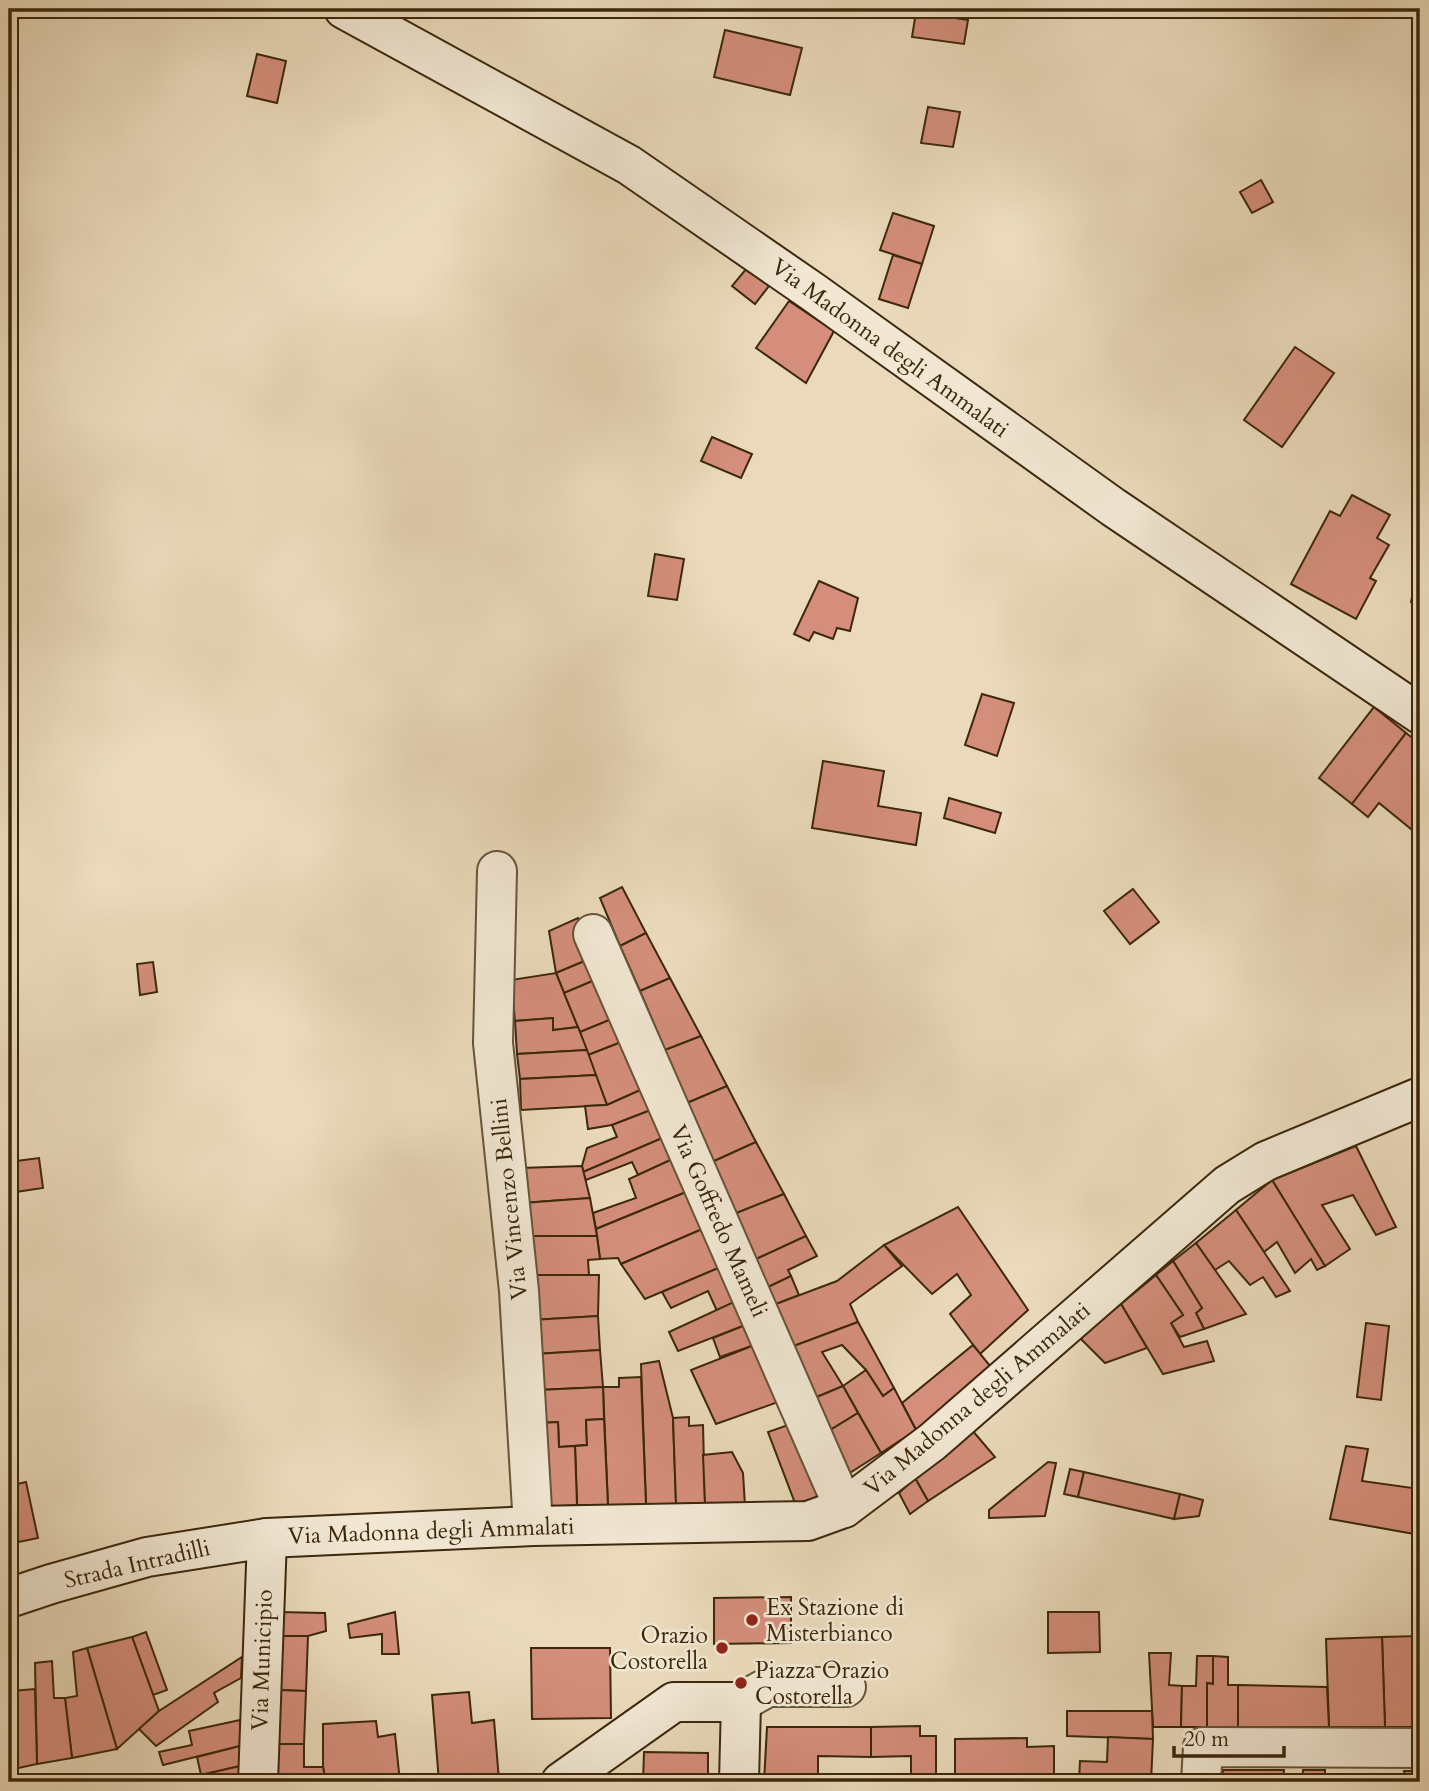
<svg xmlns="http://www.w3.org/2000/svg" width="1429" height="1791" font-family="Cardo,serif">
<rect width="100%" height="100%" fill="#eadabb"/>
<filter id="stains"><feTurbulence type="fractalNoise" baseFrequency=".00286" numOctaves="4"/><feColorMatrix values="0 0 0 0 .2 0 0 0 0 .09 0 0 0 0 .02 0 0 0 .5 -.17"/></filter>
<radialGradient id="worn" r=".72"><stop offset=".6" stop-color="#630" stop-opacity="0"/><stop offset="1" stop-color="#630" stop-opacity=".3"/></radialGradient>
<g fill="#d48e7b" stroke="#3c280b" stroke-width="2">
<polygon points="916,12 968,20 964,44 912,37"/>
<polygon points="725,30 802,48 790,95 714,77"/>
<polygon points="257,54 286,61 277,103 247,96"/>
<polygon points="928,107 960,112 953,147 921,143"/>
<polygon points="1261,180 1273,202 1252,213 1240,192"/>
<polygon points="893,213 934,226 922,264 880,250"/>
<polygon points="893,255 922,264 908,308 879,299"/>
<polygon points="746,269 769,286 755,304 732,286"/>
<polygon points="789,301 834,331 806,383 756,348"/>
<polygon points="1295,347 1334,373 1282,447 1244,420"/>
<polygon points="712,437 752,454 741,478 701,461"/>
<polygon points="1352,495 1390,515 1377,538 1389,545 1370,578 1376,581 1356,619 1291,584 1330,511 1340,516"/>
<polygon points="655,554 684,559 677,600 648,596"/>
<polygon points="1420,561 1420,604 1411,602"/>
<polygon points="819,581 858,598 850,631 837,628 833,639 814,632 809,641 794,634"/>
<polygon points="982,694 1014,703 997,756 965,745"/>
<polygon points="1374,707 1406,733 1352,804 1319,778"/>
<polygon points="1406,733 1420,744 1420,818 1411,829 1379,803 1368,817 1352,804"/>
<polygon points="823,761 884,771 878,806 921,813 916,845 812,828"/>
<polygon points="949,798 1001,813 995,833 944,818"/>
<polygon points="622,887 646,933 620,946 600,898"/>
<polygon points="1133,889 1159,922 1130,944 1104,911"/>
<polygon points="578,918 594,957 556,973 549,931"/>
<polygon points="646,933 670,978 640,991 620,946"/>
<polygon points="594,957 602,977 564,993 556,973"/>
<polygon points="153,962 157,992 140,995 137,964"/>
<polygon points="556,973 578,1027 553,1030 553,1018 515,1021 511,980"/>
<polygon points="602,977 619,1016 580,1032 564,993"/>
<polygon points="670,978 701,1036 665,1050 640,991"/>
<polygon points="619,1016 629,1039 588,1055 580,1032"/>
<polygon points="553,1018 553,1030 578,1027 587,1050 517,1054 515,1021"/>
<polygon points="701,1036 727,1086 687,1103 665,1050"/>
<polygon points="629,1039 647,1087 607,1105 588,1055"/>
<polygon points="587,1050 596,1075 520,1079 517,1054"/>
<polygon points="596,1075 607,1105 521,1110 520,1079"/>
<polygon points="727,1086 756,1142 712,1162 687,1103"/>
<polygon points="647,1087 656,1108 612,1125 588,1129 585,1106 607,1105"/>
<polygon points="656,1108 667,1136 583,1172 582,1166 587,1148 617,1137 612,1125"/>
<polygon points="667,1136 677,1157 638,1175 632,1162 586,1180 583,1172"/>
<polygon points="756,1142 784,1194 734,1214 712,1162"/>
<polygon points="1356,1146 1396,1227 1376,1235 1353,1195 1322,1205 1350,1249 1325,1266 1272,1180"/>
<polygon points="677,1157 691,1190 596,1229 593,1213 636,1198 629,1179"/>
<polygon points="39,1158 43,1188 9,1193 9,1162"/>
<polygon points="582,1166 590,1198 523,1203 520,1168"/>
<polygon points="1272,1180 1325,1266 1317,1270 1311,1259 1295,1273 1277,1242 1264,1252 1236,1210"/>
<polygon points="691,1190 707,1227 621,1264 618,1258 600,1259 596,1229"/>
<polygon points="784,1194 806,1236 754,1260 734,1214"/>
<polygon points="590,1198 597,1236 526,1236 523,1203"/>
<polygon points="958,1207 1028,1310 980,1354 950,1314 971,1295 957,1274 932,1294 884,1245"/>
<polygon points="1236,1210 1290,1291 1276,1297 1263,1277 1250,1285 1229,1261 1215,1270 1196,1243"/>
<polygon points="707,1227 723,1266 645,1299 621,1264"/>
<polygon points="526,1236 597,1236 600,1259 588,1260 589,1275 529,1275"/>
<polygon points="806,1236 817,1256 788,1270 791,1276 766,1288 754,1260"/>
<polygon points="1196,1243 1215,1270 1246,1314 1204,1329 1196,1313 1202,1308 1173,1261"/>
<polygon points="884,1245 902,1266 850,1304 858,1322 791,1347 773,1305 837,1281"/>
<polygon points="1173,1261 1202,1308 1196,1313 1204,1329 1180,1337 1171,1323 1183,1315 1156,1275"/>
<polygon points="723,1266 738,1300 717,1311 708,1291 671,1308 662,1292"/>
<polygon points="529,1275 599,1275 598,1316 532,1320"/>
<polygon points="1156,1275 1183,1315 1171,1323 1184,1347 1207,1341 1214,1361 1163,1374 1121,1304"/>
<polygon points="791,1276 799,1295 773,1305 766,1288"/>
<polygon points="738,1300 748,1324 678,1351 669,1332"/>
<polygon points="1121,1304 1147,1348 1105,1363 1080,1338"/>
<polygon points="598,1316 600,1350 535,1354 532,1320"/>
<polygon points="858,1322 894,1388 883,1396 866,1370 842,1345 822,1352 843,1386 812,1399 791,1347"/>
<polygon points="1366,1323 1389,1326 1381,1400 1357,1397"/>
<polygon points="748,1324 757,1344 720,1357 713,1338"/>
<polygon points="757,1344 781,1401 716,1424 691,1370"/>
<polygon points="973,1345 991,1367 916,1430 902,1403"/>
<polygon points="600,1350 603,1387 538,1390 535,1354"/>
<polygon points="659,1361 673,1418 676,1504 646,1505 641,1364"/>
<polygon points="866,1370 883,1396 894,1388 916,1430 881,1453 843,1386"/>
<polygon points="641,1377 646,1505 608,1506 603,1387 619,1387 619,1378"/>
<polygon points="843,1386 858,1413 827,1432 812,1399"/>
<polygon points="603,1387 604,1419 586,1420 587,1445 559,1447 558,1422 540,1423 538,1390"/>
<polygon points="858,1413 881,1453 845,1476 827,1432"/>
<polygon points="689,1417 689,1426 703,1425 705,1503 676,1504 673,1418"/>
<polygon points="604,1419 608,1506 577,1505 575,1446 587,1445 586,1420"/>
<polygon points="558,1422 559,1447 575,1446 577,1505 547,1507 540,1423"/>
<polygon points="791,1424 824,1498 795,1503 768,1432"/>
<polygon points="972,1430 995,1457 928,1501 915,1478"/>
<polygon points="1346,1446 1368,1449 1362,1481 1420,1489 1420,1535 1330,1519"/>
<polygon points="732,1452 743,1473 745,1506 705,1503 703,1455"/>
<polygon points="1048,1462 1056,1463 1045,1516 989,1518 989,1510"/>
<polygon points="1070,1469 1084,1472 1078,1497 1064,1494"/>
<polygon points="1084,1472 1180,1494 1174,1519 1078,1497"/>
<polygon points="915,1478 928,1501 910,1514 899,1493"/>
<polygon points="26,1482 38,1538 9,1544 9,1486"/>
<polygon points="1180,1494 1203,1500 1199,1516 1174,1519"/>
<polygon points="791,1597 791,1643 714,1644 714,1598"/>
<polygon points="278,1612 325,1613 326,1631 308,1636 278,1636"/>
<polygon points="395,1612 399,1654 382,1654 382,1634 350,1638 348,1624"/>
<polygon points="1048,1612 1099,1612 1100,1652 1048,1653"/>
<polygon points="146,1632 167,1690 153,1695 132,1637"/>
<polygon points="278,1636 308,1636 306,1691 279,1690"/>
<polygon points="1420,1636 1420,1727 1385,1727 1382,1637"/>
<polygon points="132,1637 159,1711 117,1749 87,1648"/>
<polygon points="1382,1637 1385,1727 1329,1727 1326,1639"/>
<polygon points="87,1648 117,1749 72,1758 65,1698 77,1696 73,1652"/>
<polygon points="531,1648 610,1648 611,1718 532,1719"/>
<polygon points="1149,1653 1171,1653 1169,1685 1182,1686 1181,1727 1153,1727"/>
<polygon points="1197,1656 1213,1656 1213,1684 1207,1683 1207,1727 1181,1727 1182,1686 1196,1686"/>
<polygon points="1213,1656 1228,1657 1228,1685 1238,1685 1238,1727 1207,1727 1207,1683 1213,1684"/>
<polygon points="242,1657 241,1678 214,1693 218,1702 156,1746 139,1729 159,1711"/>
<polygon points="52,1661 54,1698 65,1698 72,1758 37,1764 35,1663"/>
<polygon points="1238,1685 1327,1687 1329,1727 1238,1727"/>
<polygon points="35,1689 37,1764 9,1770 9,1720 15,1720 11,1691"/>
<polygon points="279,1690 306,1691 304,1744 277,1744"/>
<polygon points="469,1692 472,1723 494,1720 499,1780 439,1782 432,1695"/>
<polygon points="1067,1711 1152,1711 1153,1739 1067,1736"/>
<polygon points="240,1720 240,1746 163,1765 159,1752 192,1745 189,1731"/>
<polygon points="376,1721 378,1737 395,1734 400,1782 326,1782 323,1767 323,1724"/>
<polygon points="920,1726 920,1736 936,1736 936,1782 911,1782 911,1756 871,1757 871,1727"/>
<polygon points="767,1727 871,1727 871,1757 818,1756 818,1780 839,1782 764,1782"/>
<polygon points="1108,1737 1153,1739 1151,1782 1079,1782 1080,1761 1107,1762"/>
<polygon points="1027,1738 1027,1747 1054,1746 1054,1782 955,1782 955,1739"/>
<polygon points="277,1744 304,1744 304,1767 323,1767 326,1782 277,1782"/>
<polygon points="240,1746 240,1766 201,1775 197,1757"/>
<polygon points="644,1752 708,1753 708,1782 643,1782"/>
<polygon points="240,1766 239,1782 173,1782 201,1775"/>
<polygon points="1223,1770 1284,1770 1283,1782 1222,1782"/>
<polygon points="1303,1770 1325,1770 1325,1782 1302,1782"/>
<polygon points="1404,1771 1420,1771 1420,1782 1406,1782"/>
</g>
<g fill="none" stroke-linecap="round" stroke-linejoin="round">
<g stroke="#685437" stroke-width="42">
<g id="street">
<polyline points="497,871 493,1043 519,1291 533,1526"/>
<polyline points="593,934 844,1508"/>
<polyline points="741,1702 768,1687 846,1687"/>
<polyline points="1201,1782 1203,1747 1420,1748"/>
</g>
</g>
<g stroke="#3c280b" stroke-width="42">
<g id="secondary">
<polyline points="344,9 629,165 813,292 1113,507 1420,714"/>
<polyline points="9,1598 51,1584 147,1557 267,1538 533,1526 808,1521 844,1508 932,1442 1227,1185 1266,1161 1420,1097"/>
<polyline points="258,1782 267,1538"/>
<polyline points="561,1782 674,1702 741,1702 739,1782"/>
</g>
</g>
<use href="#street" stroke="#f1e7d3" stroke-width="38"/>
<use href="#secondary" stroke="#f1e7d3" stroke-width="38"/>
</g>
<g fill="#8f2418" stroke="#f1e7d3" stroke-width="2.5">
<circle cx="752" cy="1620" r="7"/>
<circle cx="722" cy="1648" r="7"/>
<circle cx="741" cy="1683" r="7"/>
</g>
<g text-anchor="middle" dominant-baseline="central" stroke-width="5" stroke-linejoin="round" paint-order="stroke">
<g font-size="23" fill="#3c280b" stroke="#f1e7d3">
<text transform="translate(890 348) rotate(36)">Via Madonna degli Ammalati</text>
<text transform="translate(509 1199) rotate(-96)">Via Vincenzo Bellini</text>
<text transform="translate(719 1221) rotate(66)">Via Goffredo Mameli</text>
<text transform="translate(977 1399) rotate(-40)">Via Madonna degli Ammalati</text>
<text transform="translate(431 1531) rotate(-2)">Via Madonna degli Ammalati</text>
<text transform="translate(137 1564) rotate(-13)">Strada Intradilli</text>
<text transform="translate(262 1660) rotate(-88)">Via Municipio</text>
</g>
<g font-size="23" fill="#3c280b" stroke="#f1e7d3" text-anchor="start">
<text x="766" y="1607">Ex Stazione di<tspan x="766" dy="26">Misterbianco</tspan></text>
<text x="708" y="1635" text-anchor="end">Orazio<tspan x="708" dy="26">Costorella</tspan></text>
<text x="755" y="1670">Piazza Orazio<tspan x="755" dy="26">Costorella</tspan></text>
</g>
</g>
<rect width="1429" height="1791" fill="none" stroke="#eadabb" stroke-width="35"/>
<rect x="10" y="10" width="1408" height="1770" fill="none" stroke="#3c280b" stroke-width="3.5"/>
<rect x="18" y="18" width="1394" height="1756" fill="none" stroke="#3c280b" stroke-width="2"/>
<path d="M1174 1746v10h110v-10" fill="none" stroke="#3c280b" stroke-width="3.5"/>
<text x="1184" y="1746" font-size="21" fill="#3c280b" stroke="#f1e7d3" stroke-width="5" paint-order="stroke">20 m</text>
<rect width="100%" height="100%" filter="url(#stains)"/>
<rect width="100%" height="100%" fill="url(#worn)"/>
</svg>
